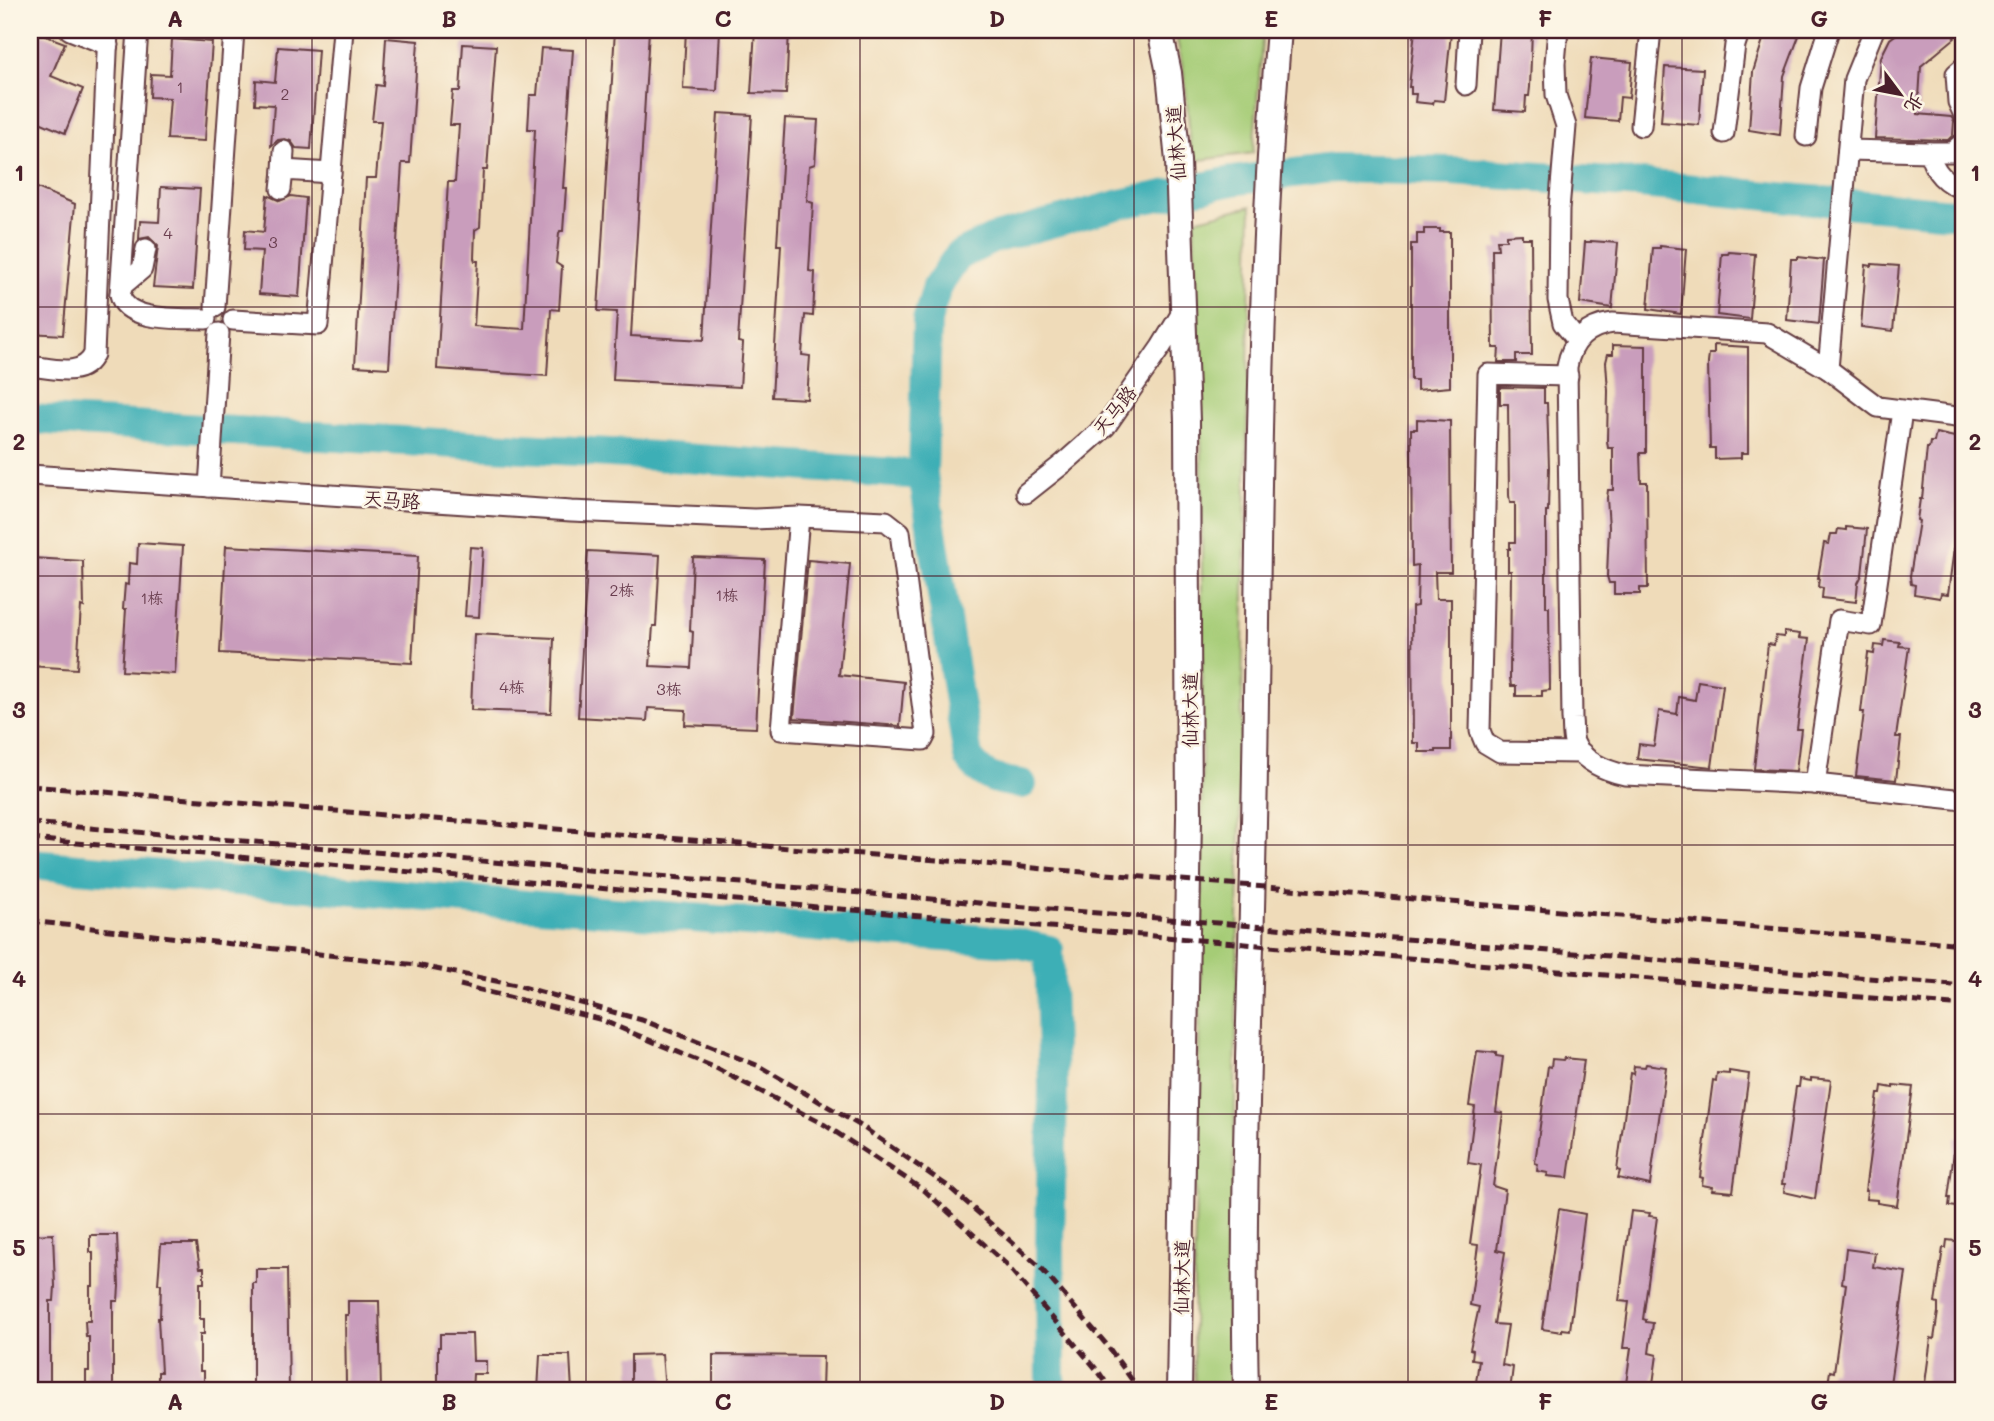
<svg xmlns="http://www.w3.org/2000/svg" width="1994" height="1421" font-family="Mali,'LXGW WenKai TC',sans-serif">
<rect width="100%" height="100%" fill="#fcf5e5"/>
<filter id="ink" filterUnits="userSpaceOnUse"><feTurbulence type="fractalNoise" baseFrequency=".0143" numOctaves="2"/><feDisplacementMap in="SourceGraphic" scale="14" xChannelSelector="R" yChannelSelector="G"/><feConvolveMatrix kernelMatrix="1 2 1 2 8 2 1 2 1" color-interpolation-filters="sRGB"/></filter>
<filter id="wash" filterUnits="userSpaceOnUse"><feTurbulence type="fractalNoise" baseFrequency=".00686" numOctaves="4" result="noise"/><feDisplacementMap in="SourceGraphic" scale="28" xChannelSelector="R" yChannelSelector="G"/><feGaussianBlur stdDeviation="1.57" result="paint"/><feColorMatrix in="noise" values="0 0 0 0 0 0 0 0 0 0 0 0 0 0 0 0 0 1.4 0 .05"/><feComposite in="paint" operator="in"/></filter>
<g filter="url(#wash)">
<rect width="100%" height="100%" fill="#efdbb9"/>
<g fill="#a5cc76" stroke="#787650" stroke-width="2">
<polygon points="1175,30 1263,30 1253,153 1192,161 1185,79"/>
<polygon points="1251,206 1233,1199 1237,1391 1195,1391 1193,1327 1202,911 1202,463 1194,220"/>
</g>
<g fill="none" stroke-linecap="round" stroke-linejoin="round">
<g stroke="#3dafb6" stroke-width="30">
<polyline points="30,419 627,454 923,475"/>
<path d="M1022 784C996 780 984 779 968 757L923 475 927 321 937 287 958 256 992 239 1121 204 1232 181 1332 168 1452 171 1641 184 1951 213 1964 212"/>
<polyline points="30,864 600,911 1012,942 1049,950 1053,1086 1050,1244 1051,1391"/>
</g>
</g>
<g id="blocks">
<g fill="#c99dbc">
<polygon points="30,30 65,43 51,76 83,89 65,133 30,118"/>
<polygon points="615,30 649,30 631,336 704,340 718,113 752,115 738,342 743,343 740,387 613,380 617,312 598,311"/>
<polygon points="686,30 720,30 717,91 683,89"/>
<polygon points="755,30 789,30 786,94 751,93"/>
<polygon points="1415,30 1448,30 1448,33 1451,33 1444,101 1434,100 1433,104 1415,102 1416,94 1411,94 1411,87 1409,87"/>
<polygon points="1500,30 1532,30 1530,87 1529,96 1526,96 1525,112 1494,110"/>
<polygon points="1766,30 1798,30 1797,36 1799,36 1784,76 1780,135 1749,130 1753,72"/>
<polygon points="1902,30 1948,30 1955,38 1921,66 1918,114 1951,117 1954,121 1953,135 1948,140 1875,138 1881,57 1890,39"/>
<polygon points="386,38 418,41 410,163 402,163 389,368 355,366 366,178 376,178 381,121 372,121 376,85 383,86"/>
<polygon points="172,39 212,42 205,141 167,139 170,98 150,97 151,74 170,75"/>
<polygon points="463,44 496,46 487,170 483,170 480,227 475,230 474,258 475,261 478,261 474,326 524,329 535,129 528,129 530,95 537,95 541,48 573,50 563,188 566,188 563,231 560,231 559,234 556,263 562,267 559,310 551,309 547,376 437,369 448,182 455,182 459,125 450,125 453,91 460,91"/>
<polygon points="278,47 318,50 311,149 296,148 291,141 285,139 278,140 271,146 274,105 255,104 256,80 275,82"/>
<polygon points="1591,58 1632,62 1629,98 1620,97 1618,121 1585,118"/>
<polygon points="1665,67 1703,69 1699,125 1661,122"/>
<polygon points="785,118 818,120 815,164 809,166 807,201 813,203 809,271 815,272 813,316 805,315 802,355 810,356 807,399 772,397 781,245 777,245"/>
<polygon points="30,185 75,204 63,335 30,333"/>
<polygon points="161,187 200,189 193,289 153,287 158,246 149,237 139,239 140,221 159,222"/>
<polygon points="267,195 280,201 291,196 306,198 299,297 259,294 262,251 244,250 245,230 264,232"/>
<polygon points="1424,229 1440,229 1440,232 1450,232 1450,387 1417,390 1417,380 1411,380 1411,244 1417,244 1417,234 1424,234"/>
<polygon points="1522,234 1522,238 1531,238 1532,355 1516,355 1516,362 1498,362 1499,348 1493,348 1492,249 1498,249 1497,240 1506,240 1506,235"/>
<polygon points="1591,241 1618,243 1612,308 1580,303 1585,242 1591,242"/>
<polygon points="1660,246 1686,249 1681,314 1648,309 1653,248 1660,248"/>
<polygon points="1729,252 1755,254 1750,319 1717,315 1722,254 1728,254"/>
<polygon points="1798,257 1824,260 1819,324 1787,320 1791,259 1798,259"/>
<polygon points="1872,264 1899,266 1893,331 1861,327 1866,265 1872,266"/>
<polygon points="1613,345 1646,346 1646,453 1640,453 1641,482 1647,482 1648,588 1640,588 1640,594 1614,594 1614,583 1609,583 1607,576 1609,527 1607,498 1608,490 1613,490 1613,448 1608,448 1607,441 1608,391 1606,362 1608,354 1613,354"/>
<polygon points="1714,345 1748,347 1748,453 1741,453 1741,458 1715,459 1715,448 1710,448 1708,363 1709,354 1714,354"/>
<polygon points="1500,387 1544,388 1544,403 1547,403 1549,468 1548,511 1546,511 1546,607 1549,607 1550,690 1542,691 1542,696 1516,696 1516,686 1511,686 1510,678 1511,571 1508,571 1508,549 1510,549 1510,542 1515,542 1515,503 1510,503 1509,495 1508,404 1500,404"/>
<polygon points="1417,419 1450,421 1451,572 1435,572 1436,599 1451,599 1451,750 1436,750 1436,752 1419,752 1419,743 1413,743 1412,607 1417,606 1418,565 1412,566 1411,429 1417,429"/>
<polygon points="1936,433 1964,439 1964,468 1962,467 1956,511 1959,511 1948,594 1941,593 1940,598 1914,594 1915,585 1911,584 1910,576 1919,521 1917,520 1920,499 1922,499 1927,448 1929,448 1930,442 1934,442"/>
<polygon points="1846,527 1867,529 1862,575 1858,583 1856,602 1822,598 1823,588 1818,587 1819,578 1818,578 1824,543 1829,544 1831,534 1837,534 1838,529 1846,530"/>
<polygon points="138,543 183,546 175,674 122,671 126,609 123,609 125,584 128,585 129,563 137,564"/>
<polygon points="226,546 418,556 412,663 220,653"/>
<polygon points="470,547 483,548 479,617 465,616"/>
<polygon points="588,551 660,555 656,626 653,626 650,666 691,668 693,632 690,631 693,557 765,560 756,728 685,725 686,710 648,708 647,721 578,717"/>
<polygon points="32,558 83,561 84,607 81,606 77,669 30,666"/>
<polygon points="808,560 850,564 839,675 904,682 900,726 794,718"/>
<polygon points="1784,632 1800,634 1799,638 1809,639 1797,729 1801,729 1796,771 1754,769 1768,644 1774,645 1776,636 1784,637"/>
<polygon points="474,634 554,638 551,713 471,710"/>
<polygon points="1884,640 1900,642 1899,646 1909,647 1896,737 1901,737 1896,780 1856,776 1864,712 1861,712 1868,653 1874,654 1875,645 1883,646"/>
<polygon points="1698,681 1723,685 1712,767 1637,759 1639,744 1654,746 1659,711 1677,714 1679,697 1695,700"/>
<polygon points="1477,1051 1496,1053 1496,1056 1503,1057 1496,1112 1503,1113 1493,1186 1505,1190 1497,1250 1505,1252 1494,1324 1508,1325 1502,1365 1513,1367 1510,1391 1475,1390 1479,1360 1472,1359 1473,1350 1470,1349 1479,1307 1470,1305 1478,1245 1470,1244 1481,1165 1468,1163 1475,1107 1469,1106"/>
<polygon points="1564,1058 1584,1060 1568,1178 1547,1176 1548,1173 1537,1171 1538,1164 1535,1163 1548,1066 1551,1067 1552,1059 1563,1060"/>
<polygon points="1646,1064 1666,1067 1650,1185 1618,1178 1620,1171 1617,1170 1630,1073 1633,1074 1634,1066 1645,1067"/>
<polygon points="1729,1071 1749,1074 1733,1192 1712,1190 1713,1187 1702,1185 1703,1178 1700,1177 1713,1080 1716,1081 1717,1073 1729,1074"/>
<polygon points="1811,1078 1831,1080 1815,1199 1784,1192 1785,1184 1782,1184 1796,1087 1799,1087 1800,1079 1811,1081"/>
<polygon points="1893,1085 1913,1087 1897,1206 1877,1203 1877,1200 1866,1199 1867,1191 1865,1191 1878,1094 1881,1094 1882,1086 1893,1088"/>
<polygon points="1956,1137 1964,1138 1964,1208 1949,1206 1950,1198 1948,1198"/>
<polygon points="1559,1209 1585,1214 1570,1330 1562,1329 1562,1332 1542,1329"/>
<polygon points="1631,1211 1650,1213 1649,1216 1657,1217 1643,1319 1646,1320 1646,1322 1653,1323 1649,1353 1657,1355 1652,1391 1625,1391 1631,1348 1623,1348 1629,1302 1619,1301"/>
<polygon points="53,1234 55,1286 54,1301 50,1301 50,1387 30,1387 30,1235"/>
<polygon points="90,1235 117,1235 119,1286 118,1301 113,1301 113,1387 86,1387 86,1371 89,1371 89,1337 86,1337 85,1321 90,1321 90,1286 93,1286 93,1252 90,1252"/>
<polygon points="1947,1240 1964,1242 1964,1349 1959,1388 1957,1387 1956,1391 1924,1391 1931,1338 1934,1339 1938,1312 1938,1304 1935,1303 1943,1248 1946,1248"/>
<polygon points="161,1244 196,1244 200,1268 204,1268 204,1283 200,1283 200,1319 204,1319 204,1334 200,1334 200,1371 204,1371 204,1385 200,1386 200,1391 160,1391 160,1387 158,1387 158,1372 161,1372 158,1318 160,1318 161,1284 158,1284"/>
<polygon points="1846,1249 1875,1253 1873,1267 1906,1272 1889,1391 1827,1391 1830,1371 1834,1372 1846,1284 1842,1283"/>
<polygon points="256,1269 287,1269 289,1391 256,1391 253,1389 253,1283 256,1283"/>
<polygon points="348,1301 379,1301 381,1391 348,1391 348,1384 346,1384 345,1315 348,1315"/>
<polygon points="440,1334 472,1334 473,1361 486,1361 486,1374 473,1374 472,1391 440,1391 440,1387 438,1387 438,1347 440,1347"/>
<polygon points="662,1354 665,1391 631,1391 631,1355"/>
<polygon points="540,1355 570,1355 572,1391 538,1391"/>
<polygon points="713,1355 823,1356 822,1391 713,1391"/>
</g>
</g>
</g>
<g filter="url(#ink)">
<use href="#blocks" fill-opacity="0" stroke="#633b40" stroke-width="2"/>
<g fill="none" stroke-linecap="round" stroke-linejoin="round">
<g stroke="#633b40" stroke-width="23">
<g id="minor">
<polyline points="70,30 108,45"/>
<polyline points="1558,30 1555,63 1556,95 1566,126 1559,210 1558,300 1563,323 1577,340"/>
<polyline points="1874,30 1854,79 1828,369 1878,407 1964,418"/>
<polyline points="1964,67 1956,74 1958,102 1964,115"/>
<polyline points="1466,85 1469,30"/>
<polyline points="1641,126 1651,30"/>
<polyline points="1724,133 1735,45 1740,30"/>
<polyline points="1806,136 1811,88 1829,30"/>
<path d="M1848 150 1929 152C1934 172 1945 184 1964 189"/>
<polyline points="1929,152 1952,152 1964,142"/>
<polyline points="283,170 284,151"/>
<polyline points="281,189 283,170 331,173"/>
<path d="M146 249 142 269 123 285 120 294C125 323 183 318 206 319"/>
<polyline points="120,294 138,30"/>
<polyline points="215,307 234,30"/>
<polyline points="233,320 318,325 343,30"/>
<path d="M30 366C51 368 83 379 94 354L108 30"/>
<path d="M1828 369 1767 333 1613 323C1587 326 1571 341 1567 367L1572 719C1573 726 1572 735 1574 742 1581 761 1607 771 1625 775L1815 784 1964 800"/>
<polyline points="1568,376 1488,374 1480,731 1485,743 1500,752 1582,753"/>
<polyline points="30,475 571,511 754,519 799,517"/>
<polyline points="209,487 219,333"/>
<polyline points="1026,493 1064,463 1106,426 1161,347 1183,311"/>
<polygon points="799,517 886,521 900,532 926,734 923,740 781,730"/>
<polyline points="1815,784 1839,620 1871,625 1902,411"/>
</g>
</g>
<g stroke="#633b40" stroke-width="28">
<g id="major">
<polyline points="1160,30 1169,73 1178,161 1187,421 1189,818 1179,1391"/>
<path d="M1246 1391C1241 1184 1252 976 1255 768 1259 522 1258 275 1279 30"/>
</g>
</g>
<use href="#minor" stroke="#fff" stroke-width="19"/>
<use href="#major" stroke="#fff" stroke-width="24"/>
<g stroke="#4a1f2b" stroke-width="5" stroke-dasharray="10 5" stroke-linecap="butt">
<polyline points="30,786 1964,944"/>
<polyline points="30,823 1964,986"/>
<polyline points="30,839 1964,1006"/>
<polyline points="30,921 416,965 516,985 642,1020 759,1066 861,1126 949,1187 1039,1266 1106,1344 1140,1391"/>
<polyline points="460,985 599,1019 716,1068 825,1125 925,1191 1005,1263 1098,1371 1112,1391"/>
</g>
</g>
</g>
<path fill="none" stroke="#4a1f2b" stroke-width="2" stroke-opacity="0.55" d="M312 30V1391M586 30V1391M860 30V1391M1134 30V1391M1408 30V1391M1682 30V1391M30 307H1964M30 576H1964M30 845H1964M30 1114H1964"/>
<g text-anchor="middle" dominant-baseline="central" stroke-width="5" stroke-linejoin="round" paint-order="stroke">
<g font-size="16" fill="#6a3e4f">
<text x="180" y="86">1</text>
<text x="285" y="93">2</text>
<text x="168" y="232">4</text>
<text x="273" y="241">3</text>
<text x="622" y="589">2栋</text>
<text x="727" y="594">1栋</text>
<text x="152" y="597">1栋</text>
<text x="512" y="686">4栋</text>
<text x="669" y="688">3栋</text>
</g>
<g font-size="19" fill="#4a1f2b" stroke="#fcf5e5">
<text transform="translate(1175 143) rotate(-94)">仙林大道</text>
<text transform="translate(1114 410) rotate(-51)">天马路</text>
<text transform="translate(392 499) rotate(4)">天马路</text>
<text transform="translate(1189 710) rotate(-90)">仙林大道</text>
<text transform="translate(1181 1277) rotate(-89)">仙林大道</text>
</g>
</g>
<rect width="1994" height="1421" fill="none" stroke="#fcf5e5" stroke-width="77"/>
<g transform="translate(1900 94) rotate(122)" stroke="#fcf5e5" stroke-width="5" paint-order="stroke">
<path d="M0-5L12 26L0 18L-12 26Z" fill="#4a1f2b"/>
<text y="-10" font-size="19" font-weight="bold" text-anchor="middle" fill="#4a1f2b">北</text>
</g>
<rect x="38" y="38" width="1917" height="1344" fill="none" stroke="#4a1f2b" stroke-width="2.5"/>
<g font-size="23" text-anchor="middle" font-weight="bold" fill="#4a1f2b">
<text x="175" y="27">A</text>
<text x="449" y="27">B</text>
<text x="723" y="27">C</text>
<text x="997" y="27">D</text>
<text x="1271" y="27">E</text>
<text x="1545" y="27">F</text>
<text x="1819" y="27">G</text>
<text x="19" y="181">1</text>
<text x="1975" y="181">1</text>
<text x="19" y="450">2</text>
<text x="1975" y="450">2</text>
<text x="19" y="718">3</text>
<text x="1975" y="718">3</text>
<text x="19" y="987">4</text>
<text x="1975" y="987">4</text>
<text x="19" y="1256">5</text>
<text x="1975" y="1256">5</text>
<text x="175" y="1410">A</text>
<text x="449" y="1410">B</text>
<text x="723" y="1410">C</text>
<text x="997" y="1410">D</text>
<text x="1271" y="1410">E</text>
<text x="1545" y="1410">F</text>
<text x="1819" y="1410">G</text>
</g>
</svg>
